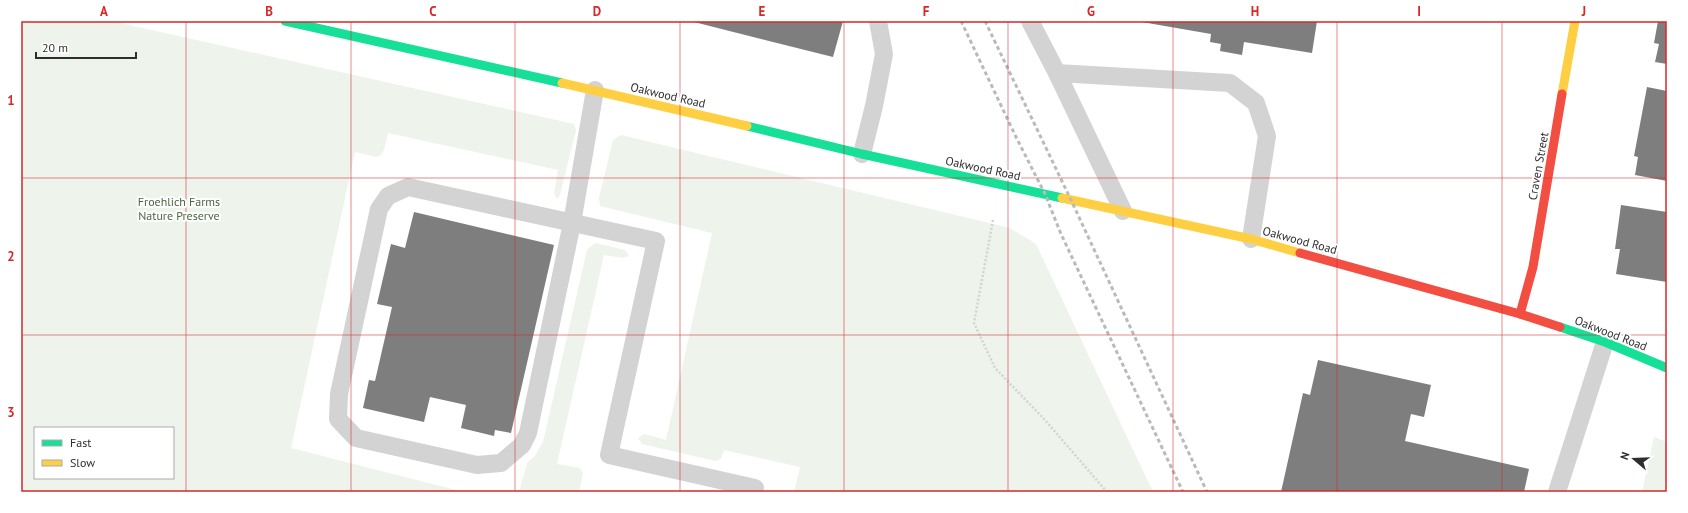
<svg xmlns="http://www.w3.org/2000/svg" width="1688" height="513" font-family="'PT Sans',sans-serif">
<rect width="100%" height="100%" fill="#fff"/>
<g fill="#eef3ec" fill-rule="evenodd">
<path d="M21 21H111L574 124 576 130 560 195 557 199 554 193 558 170 388 133 384 150 381 155 376 157 355 152 291 448 464 492H21ZM35 428H173V478H35Z"/>
<polygon points="621,135 1010,228 1036,244 1153,492 794,492 800,467 724,450 721,459 715,461 642,444 638,438 644,434 666,440 712,233 600,206 599,198 613,140"/>
<polygon points="595,243 625,250 629,256 623,258 604,255 557,464 580,468 583,474 579,492 519,492 527,463 534,457 543,442 587,250"/>
<polygon points="1654,437 1667,442 1667,492 1642,492"/>
</g>
<g fill="#7e7e7e">
<polygon points="690,21 843,21 833,57"/>
<polygon points="1136,21 1317,21 1312,53 1244,42 1242,55 1220,51 1221,44 1210,42 1211,34"/>
<polygon points="1658,21 1667,21 1667,64 1655,62 1659,44 1654,43"/>
<polygon points="1647,87 1667,91 1667,181 1635,175 1638,157 1634,156"/>
<polygon points="1621,205 1667,212 1667,282 1616,274 1620,249 1615,249"/>
<polygon points="414,212 554,245 511,433 495,430 494,436 461,428 466,405 430,397 424,422 363,408 369,380 375,381 392,307 377,304 391,244 405,248"/>
<polygon points="1318,360 1431,385 1424,417 1411,414 1405,441 1529,469 1524,492 1281,492 1303,393 1310,395"/>
</g>
<g fill="none" stroke-linecap="round" stroke-linejoin="round">
<polyline stroke="#d3d3d3" stroke-width="2.5" stroke-dasharray="2 2" stroke-linecap="butt" points="993,220 974,323 995,368 1045,420 1107,492"/>
<g stroke="#d3d3d3" stroke-width="18">
<polyline points="1030,21 1057,73 1230,83 1256,103 1267,136 1251,239"/>
<polyline points="1057,73 1123,211"/>
<polyline points="595,90 572,223 528,433 522,445 501,463 477,465 356,438 338,419 339,394 379,209 388,196 408,187 656,241 609,455 755,488"/>
<polyline points="862,154 874,106 884,54 878,21"/>
<polyline points="1557,492 1605,342"/>
</g>
<g stroke="#16e098" stroke-width="9">
<polyline points="285,21 562,83"/>
<polyline points="747,126 862,154 1062,198"/>
<polyline points="1560,327 1605,342 1667,368"/>
</g>
<g stroke="#ffcf43" stroke-width="9">
<polyline points="562,83 747,126"/>
<polyline points="1562,94 1575,21"/>
<polyline points="1062,198 1251,239 1300,253"/>
</g>
<g stroke="#f24e42" stroke-width="9">
<polyline points="1300,253 1520,314 1560,327"/>
<polyline points="1520,314 1533,267 1562,94"/>
</g>
<g stroke="#bababa" stroke-width="3" stroke-dasharray="4 3" stroke-linecap="butt">
<polyline points="961,21 1016,137 1045,194 1061,234 1183,492"/>
<polyline points="985,21 1071,200 1207,492"/>
</g>
</g>
<path fill="none" stroke="#d62828" stroke-width="1" stroke-opacity="0.55" d="M186 21V492M351 21V492M515 21V492M680 21V492M844 21V492M1008 21V492M1173 21V492M1337 21V492M1502 21V492M21 178H1667M21 335H1667"/>
<g text-anchor="middle" dominant-baseline="central" stroke-width="4" stroke-linejoin="round" paint-order="stroke">
<g font-size="12" fill="#2e2e2e" stroke="#fff">
<text transform="translate(668 95) rotate(13)">Oakwood Road</text>
<text transform="translate(1538 166) rotate(-80)">Craven Street</text>
<text transform="translate(983 168) rotate(12)">Oakwood Road</text>
<text transform="translate(1300 240) rotate(15)">Oakwood Road</text>
<text transform="translate(1611 333) rotate(21)">Oakwood Road</text>
</g>
<g font-size="12" fill="#4a663f" stroke="#fff">
<text x="179" y="201">Froehlich Farms<tspan x="179" dy="14">Nature Preserve</tspan></text>
</g>
</g>
<rect width="1688" height="513" fill="none" stroke="#ffffff" stroke-width="44"/>
<rect x="34" y="427" width="140" height="52" fill="#ffffff" stroke="#ababab"/>
<rect x="42" y="440" width="20" height="6" fill="#16e098" stroke="#ababab"/>
<text x="70" y="447" font-size="12" fill="#2e2e2e">Fast</text>
<rect x="42" y="460" width="20" height="6" fill="#ffcf43" stroke="#ababab"/>
<text x="70" y="467" font-size="12" fill="#2e2e2e">Slow</text>
<g transform="translate(1634 459) rotate(289)" stroke="#ffffff" stroke-width="3" paint-order="stroke">
<path d="M0-3L7 15L0 10L-7 15Z" fill="#2e2e2e"/>
<text y="-6" font-size="11" font-weight="bold" text-anchor="middle" fill="#2e2e2e">N</text>
</g>
<path d="M36 52v6h100v-6" fill="none" stroke="#2e2e2e" stroke-width="2"/>
<text x="42" y="52" font-size="12" fill="#2e2e2e" stroke="#ffffff" stroke-width="3" paint-order="stroke">20 m</text>
<rect x="22" y="22" width="1644" height="469" fill="none" stroke="#d62828" stroke-width="1.5"/>
<g font-size="13" text-anchor="middle" font-weight="bold" fill="#d62828">
<text x="104" y="16">A</text>
<text x="269" y="16">B</text>
<text x="433" y="16">C</text>
<text x="597" y="16">D</text>
<text x="762" y="16">E</text>
<text x="926" y="16">F</text>
<text x="1091" y="16">G</text>
<text x="1255" y="16">H</text>
<text x="1419" y="16">I</text>
<text x="1584" y="16">J</text>
<text x="11" y="105">1</text>
<text x="11" y="261">2</text>
<text x="11" y="417">3</text>
</g>
</svg>
